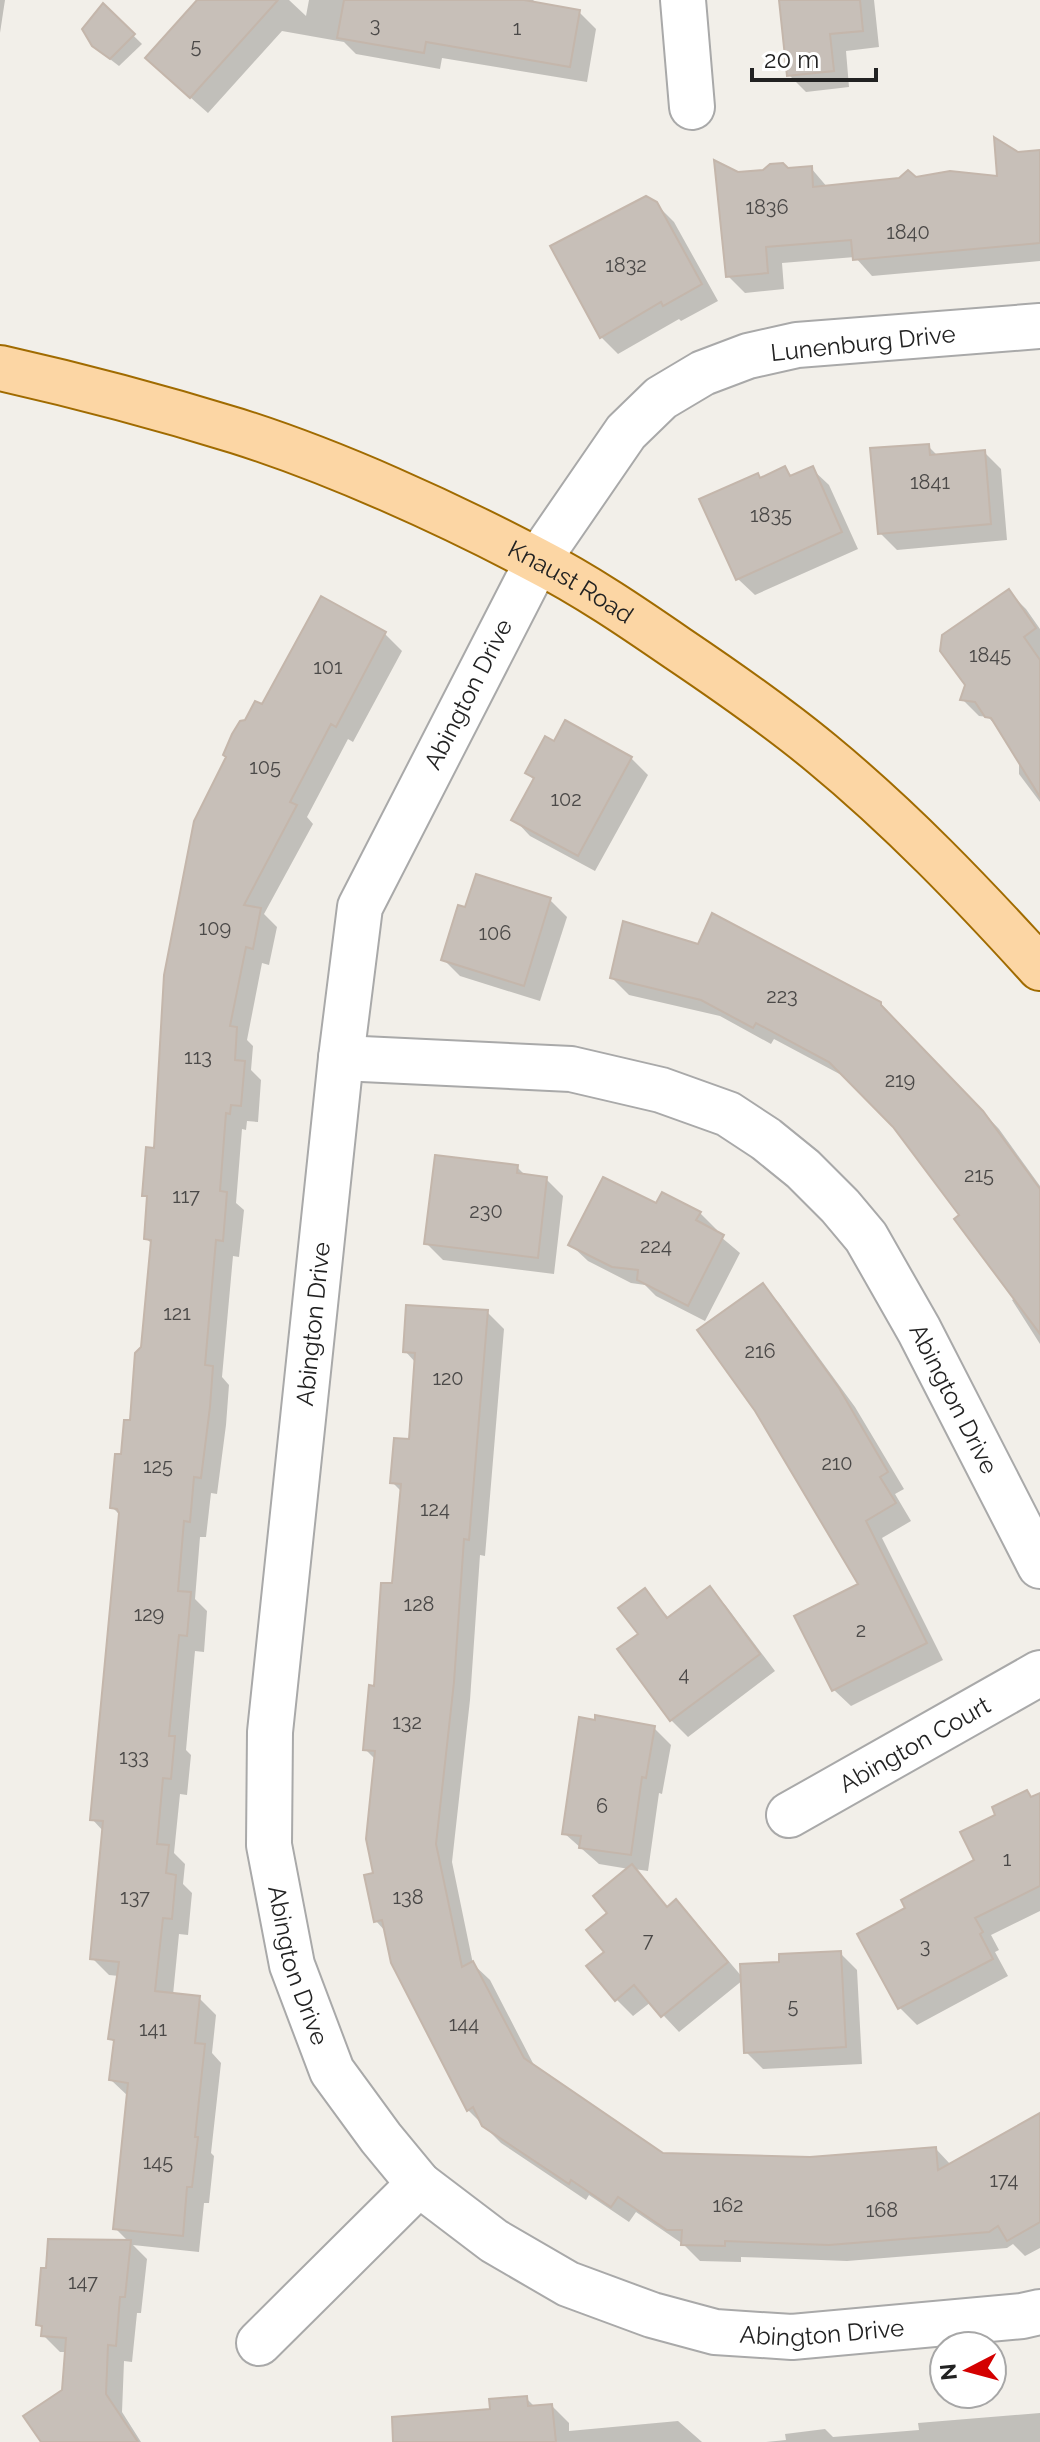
<svg xmlns="http://www.w3.org/2000/svg" width="1040" height="2442" font-family="Raleway,sans-serif">
<rect width="100%" height="100%" fill="#f2efe9"/>
<g fill="#0003">
<polygon points="0,0 5,0 0,33"/>
<polygon points="199,0 289,0 306,16 309,0 533,0 537,4 579,12 596,29 587,82 442,58 440,69 356,54 344,42 282,31 208,113 165,75"/>
<polygon points="781,0 874,0 879,47 846,51 849,87 806,92 789,75"/>
<polygon points="103,6 142,44 119,66 102,53"/>
<polygon points="1040,152 1040,261 872,276 855,257 782,263 784,289 745,293 728,276 738,174 811,168 828,188 916,179 1000,179 1018,154"/>
<polygon points="656,204 674,222 718,301 681,321 679,319 618,354 601,337"/>
<polygon points="928,446 938,456 984,452 1001,469 1007,540 897,550 880,533"/>
<polygon points="785,469 793,477 812,469 829,485 858,549 755,595 738,579 761,480"/>
<polygon points="1009,592 1026,609 1040,629 1040,802 1019,774 1019,759 1002,732 988,717 979,716 962,699"/>
<polygon points="321,599 385,634 402,651 353,742 348,739 307,817 313,824 264,914 277,927 269,965 262,963 247,1040 253,1046 251,1070 261,1080 258,1122 247,1121 246,1130 242,1129 236,1203 244,1210 239,1257 233,1256 222,1377 229,1385 226,1425 217,1494 211,1493 206,1537 200,1537 195,1599 207,1611 204,1652 195,1651 186,1750 191,1755 187,1795 180,1794 174,1853 185,1864 183,1884 192,1893 188,1935 179,1934 173,1995 199,1998 216,2015 212,2053 221,2063 211,2153 214,2156 209,2203 204,2203 199,2252 133,2245 147,2259 141,2313 137,2313 132,2362 124,2361 122,2412 141,2442 43,2442 64,2391 67,2352 60,2352 43,2335 44,2330 38,2324 129,2242 115,2228 129,2097 111,2080 115,2043 110,2038 119,1976 109,1975 92,1958 104,1832 92,1819 121,1516 112,1507 132,1422 143,1348 152,1244 146,1238 149,1200 144,1195 156,1150 247,722 262,707"/>
<polygon points="555,744 631,758 648,775 595,871 530,836 514,819 535,781 527,773"/>
<polygon points="550,900 567,917 540,1001 460,976 443,959"/>
<polygon points="612,978 880,1003 999,1129 1040,1186 1040,1344 1012,1300 1015,1298 961,1216 894,1126 847,1078 774,1039 771,1044 720,1016 629,995"/>
<polygon points="517,1167 526,1176 546,1179 563,1196 554,1274 443,1260 426,1243"/>
<polygon points="656,1206 700,1213 717,1230 715,1232 740,1253 705,1321 656,1296 645,1285 631,1283 588,1261 571,1245"/>
<polygon points="763,1286 779,1303 855,1407 904,1489 895,1494 911,1521 882,1538 943,1660 851,1706 834,1690 861,1585"/>
<polygon points="487,1312 504,1329 485,1556 480,1555 470,1700 452,1862 473,1964 490,1980 536,2069 663,2155 810,2159 936,2149 951,2165 1040,2115 1040,2248 1025,2256 1013,2244 1007,2248 847,2261 741,2257 741,2262 700,2261 683,2244 636,2212 629,2222 589,2195 586,2200 501,2143 468,2110 386,1932 376,1921 376,1760 365,1749 394,1585 402,1492 392,1482 411,1442 416,1363 405,1351"/>
<polygon points="710,1589 726,1606 775,1671 688,1737 671,1720 640,1634 644,1591 669,1618"/>
<polygon points="654,1728 671,1745 662,1794 659,1793 648,1871 634,1869 669,1909 676,1902 693,1919 743,1978 781,1964 840,1953 857,1970 862,2064 763,2069 746,2052 743,1980 679,2032 651,2002 633,2016 617,2000 607,1952 610,1913 629,1869 599,1864 564,1833"/>
<polygon points="1027,1792 1033,1798 1040,1795 1040,1911 991,1935 999,1950 995,1952 1008,1976 917,2025 900,2008 860,1934 908,1909 977,1861 998,1816"/>
<polygon points="526,2398 536,2408 552,2406 569,2423 569,2431 678,2421 702,2442 456,2442 492,2411"/>
<polygon points="1040,2413 1040,2442 766,2442 786,2440 785,2434 825,2429 833,2437 919,2430 918,2423"/>
</g>
<g fill="#c7bfb8" stroke="#c4b6ab" stroke-width="2">
<polygon points="197,0 278,0 190,98 145,58"/>
<polygon points="344,0 524,0 580,10 570,67 426,42 424,53 337,38"/>
<polygon points="779,0 860,0 863,31 830,34 834,71 787,76"/>
<polygon points="103,3 135,34 110,59 92,46 82,29"/>
<polygon points="994,137 1018,152 1040,150 1040,243 853,260 851,240 766,247 768,273 726,277 714,160 738,172 763,170 770,164 783,163 788,168 812,166 813,187 899,178 908,170 916,177 950,171 997,176"/>
<polygon points="646,196 657,202 702,284 663,306 661,302 600,338 550,246"/>
<polygon points="929,444 930,455 985,450 991,524 878,534 870,448"/>
<polygon points="785,466 790,476 813,466 842,532 736,580 699,499 758,473 760,478"/>
<polygon points="1009,589 1036,628 1024,637 1040,660 1040,797 991,718 985,717 975,702 960,700 965,685 940,651 942,635"/>
<polygon points="321,596 386,632 336,727 331,724 290,802 297,805 244,905 261,908 253,949 246,947 230,1026 237,1027 235,1060 245,1061 241,1106 231,1105 230,1114 226,1113 220,1191 227,1192 223,1241 216,1240 205,1365 213,1366 210,1407 201,1478 194,1477 190,1522 184,1521 178,1591 191,1592 187,1636 179,1635 169,1736 175,1736 171,1779 163,1778 157,1844 169,1845 166,1873 176,1875 172,1919 163,1918 155,1991 200,1996 195,2043 205,2044 195,2137 198,2137 192,2187 187,2187 183,2236 113,2229 128,2083 109,2080 114,2040 108,2039 119,1962 90,1959 103,1821 90,1820 119,1513 117,1509 110,1508 115,1454 121,1454 124,1420 130,1420 135,1353 141,1347 151,1240 144,1239 147,1196 142,1196 146,1147 154,1148 164,975 194,821 226,757 223,755 232,734 240,721 245,720 255,701 262,704"/>
<polygon points="565,720 632,757 578,856 511,820 534,778 525,773 545,736 554,741"/>
<polygon points="476,874 551,898 524,986 441,960 458,905 465,907"/>
<polygon points="712,913 881,1002 881,1005 983,1111 1040,1189 1040,1334 954,1219 959,1215 893,1127 829,1062 756,1023 753,1028 701,1000 610,978 623,921 698,944"/>
<polygon points="435,1155 518,1165 517,1173 547,1177 538,1258 424,1244"/>
<polygon points="603,1177 656,1203 662,1192 701,1212 696,1220 724,1235 688,1306 637,1280 638,1270 612,1267 568,1245"/>
<polygon points="763,1283 839,1388 888,1472 880,1477 896,1503 866,1521 927,1643 832,1691 794,1616 858,1584 755,1411 697,1330"/>
<polygon points="406,1305 488,1310 469,1540 464,1539 454,1682 436,1844 462,1967 473,1961 524,2058 663,2153 810,2157 936,2147 938,2170 1040,2113 1040,2222 1007,2241 998,2226 989,2232 829,2245 725,2241 725,2246 681,2245 682,2230 667,2230 618,2197 611,2207 571,2180 569,2184 482,2126 473,2107 467,2111 391,1963 382,1920 374,1922 364,1875 373,1873 366,1839 375,1751 363,1750 369,1685 374,1686 381,1583 392,1583 401,1484 390,1483 394,1438 409,1439 415,1353 403,1352"/>
<polygon points="710,1586 760,1654 670,1721 617,1649 638,1634 618,1608 645,1588 667,1618"/>
<polygon points="595,1715 655,1726 646,1778 642,1777 631,1855 579,1848 581,1836 562,1834 579,1717 595,1720"/>
<polygon points="1027,1790 1031,1797 1040,1793 1040,1886 975,1918 983,1932 980,1934 993,1959 898,2009 857,1934 905,1908 901,1900 974,1860 960,1832 995,1815 992,1807"/>
<polygon points="632,1864 667,1907 676,1899 728,1962 661,2017 634,1985 615,2001 586,1966 604,1952 586,1930 607,1913 593,1896"/>
<polygon points="841,1951 846,2047 744,2053 740,1964 779,1962 779,1954"/>
<polygon points="48,2239 131,2240 125,2297 120,2297 116,2346 108,2345 106,2394 138,2442 41,2442 23,2416 62,2390 66,2338 41,2336 42,2326 36,2325 41,2268 46,2268"/>
<polygon points="527,2396 528,2406 552,2404 556,2442 393,2442 392,2417 490,2409 489,2399"/>
</g>
<g fill="none" stroke-linecap="round" stroke-linejoin="round">
<g stroke="#a9a9a9" stroke-width="48">
<g id="minor">
<polyline points="683,0 692,107"/>
<path id="s1" d="M1040 326 797 345 748 356 703 373 661 398 626 432 538 560 360 907 341 1058 270 1732 269 1845 292 1965 332 2071 381 2138 419 2184 494 2241 568 2284 652 2315 715 2332 792 2337 1022 2316 1040 2312"/>
<path id="s2" d="M341 1058 571 1069 661 1090 728 1114 766 1139 803 1169 840 1206 866 1237 919 1330 1040 1566"/>
<path id="s3" d="M789 1815 1040 1673"/>
<polyline points="259,2343 419,2184"/>
</g>
</g>
<g stroke="#a06b00" stroke-width="48">
<g id="major">
<path id="s4" d="M0 368C80 386 159 407 237 431 335 462 445 512 536 560 585 585 632 617 677 648 726 681 775 715 821 753 900 818 971 892 1040 968"/>
</g>
</g>
<use href="#minor" stroke="#fff" stroke-width="44"/>
<use href="#major" stroke="#fcd6a4" stroke-width="44"/>
</g>
<g text-anchor="middle" dominant-baseline="central" stroke-width="7" stroke-linejoin="round" paint-order="stroke">
<g font-size="20" fill="#4b4948">
<text x="375" y="25">3</text>
<text x="517" y="28">1</text>
<text x="196" y="46">5</text>
<text x="767" y="207">1836</text>
<text x="908" y="232">1840</text>
<text x="626" y="265">1832</text>
<text x="930" y="482">1841</text>
<text x="771" y="515">1835</text>
<text x="990" y="655">1845</text>
<text x="328" y="667">101</text>
<text x="265" y="767">105</text>
<text x="566" y="799">102</text>
<text x="215" y="928">109</text>
<text x="495" y="933">106</text>
<text x="782" y="996">223</text>
<text x="198" y="1057">113</text>
<text x="900" y="1080">219</text>
<text x="979" y="1175">215</text>
<text x="186" y="1196">117</text>
<text x="486" y="1211">230</text>
<text x="656" y="1246">224</text>
<text x="177" y="1313">121</text>
<text x="760" y="1351">216</text>
<text x="448" y="1378">120</text>
<text x="837" y="1463">210</text>
<text x="158" y="1466">125</text>
<text x="435" y="1509">124</text>
<text x="419" y="1604">128</text>
<text x="149" y="1614">129</text>
<text x="861" y="1630">2</text>
<text x="684" y="1674">4</text>
<text x="407" y="1722">132</text>
<text x="134" y="1757">133</text>
<text x="602" y="1806">6</text>
<text x="1007" y="1859">1</text>
<text x="135" y="1897">137</text>
<text x="408" y="1897">138</text>
<text x="648" y="1940">7</text>
<text x="925" y="1946">3</text>
<text x="793" y="2006">5</text>
<text x="464" y="2024">144</text>
<text x="153" y="2029">141</text>
<text x="158" y="2162">145</text>
<text x="1004" y="2180">174</text>
<text x="728" y="2205">162</text>
<text x="882" y="2210">168</text>
<text x="83" y="2282">147</text>
</g>
<g font-size="24" fill="#222" stroke="#fff">
<text transform="translate(863 343) rotate(-6)">Lunenburg Drive</text>
<text stroke="none"><textPath href="#s4" startOffset="612">Knaust Road</textPath></text>
<text transform="translate(468 694) rotate(-63)">Abington Drive</text>
<text transform="translate(313 1324) rotate(-84)">Abington Drive</text>
<text stroke="none"><textPath href="#s2" startOffset="764">Abington Drive</textPath></text>
<text stroke="none"><textPath href="#s3" startOffset="144">Abington Court</textPath></text>
<text stroke="none"><textPath href="#s1" startOffset="2052">Abington Drive</textPath></text>
<text stroke="none"><textPath href="#s1" startOffset="2748">Abington Drive</textPath></text>
</g>
</g>
<g transform="translate(968 2370) rotate(264)"><circle r="38" fill="#ffffff" stroke="#a7a7a7" stroke-width="2"/>
<path d="M0-6L14 30L0 20L-14 30Z" fill="#d40000"/>
<text y="-12" font-size="22" font-weight="bold" text-anchor="middle" fill="#222222">N</text>
</g>
<path d="M752 68v12h124v-12" fill="none" stroke="#222222" stroke-width="4"/>
<text x="764" y="68" font-size="24" fill="#222222" stroke="#ffffff" stroke-width="6" paint-order="stroke">20 m</text>
</svg>
